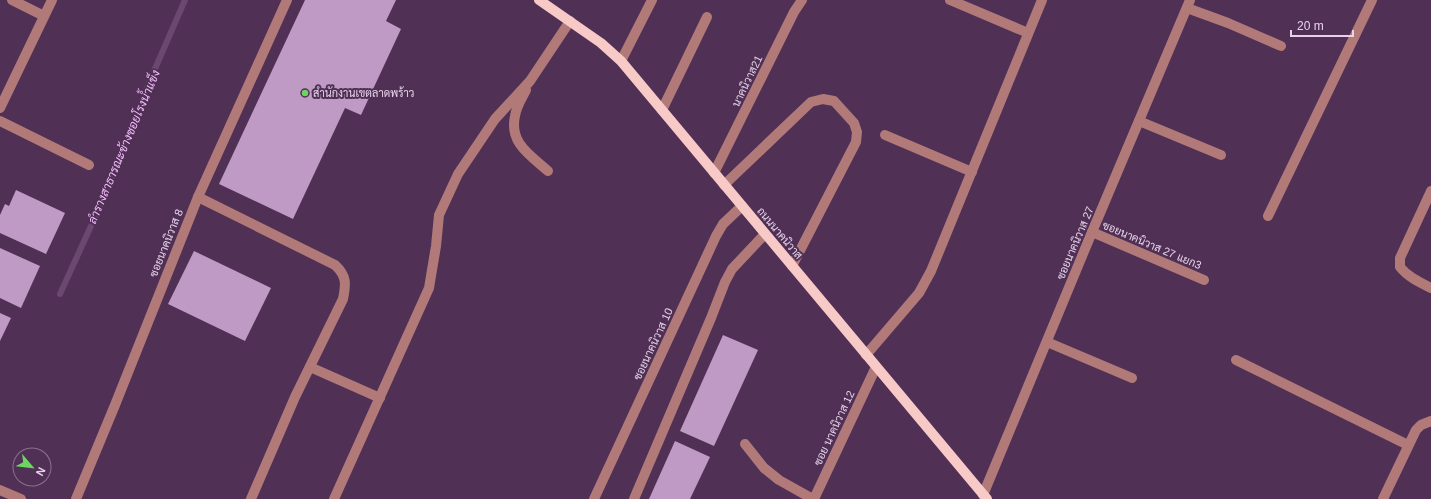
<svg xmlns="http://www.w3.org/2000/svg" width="1431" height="499" font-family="Arial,Sarabun,sans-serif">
<rect width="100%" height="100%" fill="#503055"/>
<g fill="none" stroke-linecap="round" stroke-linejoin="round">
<polyline stroke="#6b4870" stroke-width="6" points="60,294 101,204 151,78 185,0"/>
</g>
<g fill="#bf9ac5">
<polygon points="305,0 396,0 386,21 401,29 361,115 345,108 293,219 219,184"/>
<polygon points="16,190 65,213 46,254 0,233 0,215 5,204 9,206"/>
<polygon points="0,248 40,266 21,308 0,298"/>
<polygon points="194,251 271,288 245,341 168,304"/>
<polygon points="0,313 11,318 0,341"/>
<polygon points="723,335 758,350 714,446 680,431"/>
<polygon points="675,441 710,457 690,499 649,499"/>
</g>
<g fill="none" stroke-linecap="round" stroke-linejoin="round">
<g stroke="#b17a78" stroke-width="10">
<polyline points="12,0 44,16"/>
<polyline points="950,0 1028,33"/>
<polyline points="1187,8 1228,23 1281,46"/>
<polyline points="621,61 652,0"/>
<path d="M526 90C522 98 516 107 515 116 509 143 530 155 548 171"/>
<polyline points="0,108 52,0"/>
<polyline points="662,110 707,17"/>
<polyline points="0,121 89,165"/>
<polyline points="1139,121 1221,155"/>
<polyline points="885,135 972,172"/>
<polyline points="714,173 794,12 802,0"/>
<polyline points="724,185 811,102 823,99 834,101 854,123 857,132 856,142 792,266"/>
<path d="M1431 191 1400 258V267C1408 277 1419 282 1431 288"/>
<path d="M198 197 335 265C347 276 346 284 343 299L295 397 251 499"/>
<polyline points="1268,216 1372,0"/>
<polyline points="1092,232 1204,280"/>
<polyline points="1047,342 1132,378"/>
<polyline points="866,355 919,293 931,271 1042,0"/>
<polyline points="1236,360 1408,445"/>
<polyline points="310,367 380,398"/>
<polyline points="745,444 764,468 779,480 813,499"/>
<polyline points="0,490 21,499"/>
<polyline points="983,495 1092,232 1190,0"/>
<polyline points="76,499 115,405 198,197 287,0"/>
<polyline points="334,499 429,288 436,246 439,215 458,174 495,119 530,81 570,21"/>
<polyline points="594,499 716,236 723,224 742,206"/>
<polyline points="634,499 711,318 725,282 732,269 765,234"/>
<polyline points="814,499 876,367"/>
<polyline points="1383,499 1416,430 1421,425 1431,421"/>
</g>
<polyline stroke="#f8cac7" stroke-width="10" points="539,0 601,43 621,61 987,499"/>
</g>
<circle fill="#6dd361" stroke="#503055" stroke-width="1.5" cx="305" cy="93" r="4"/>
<g text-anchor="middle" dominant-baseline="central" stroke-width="4" stroke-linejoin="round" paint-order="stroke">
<g font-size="11" fill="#e6d3ea" stroke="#503055">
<text transform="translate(747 81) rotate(-64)">นาคนิวาส21</text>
<text transform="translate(780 233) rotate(50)">ถนนนาคนิวาส</text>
<text transform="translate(166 243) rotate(-68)">ซอยนาคนิวาส 8</text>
<text transform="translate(1075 243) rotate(-67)">ซอยนาคนิวาส 27</text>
<text transform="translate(1152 245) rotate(23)">ซอยนาคนิวาส 27 แยก3</text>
<text transform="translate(653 344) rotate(-65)">ซอยนาคนิวาส 10</text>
<text transform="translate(834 428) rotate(-65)">ซอย นาคนิวาส 12</text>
</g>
<g font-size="11" fill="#e6d3ea" stroke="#503055" text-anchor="start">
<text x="313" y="93">สำนักงานเขตลาดพร้าว</text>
</g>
<g font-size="12" font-style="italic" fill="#f2bdfa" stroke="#503055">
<text transform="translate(124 147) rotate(-67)">ลำรางสาธารณะข้างซอยโรงน้ำแข็ง</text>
</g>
</g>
<g transform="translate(32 467) rotate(118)"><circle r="19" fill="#503055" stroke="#8c7191"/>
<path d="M0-3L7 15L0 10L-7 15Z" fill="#6dd361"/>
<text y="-6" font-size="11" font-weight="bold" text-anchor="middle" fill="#e6d3ea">N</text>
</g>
<path d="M1291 30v6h62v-6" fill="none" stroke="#e6d3ea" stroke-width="2"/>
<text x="1297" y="30" font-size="12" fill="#e6d3ea" stroke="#503055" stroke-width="3" paint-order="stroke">20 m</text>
</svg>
